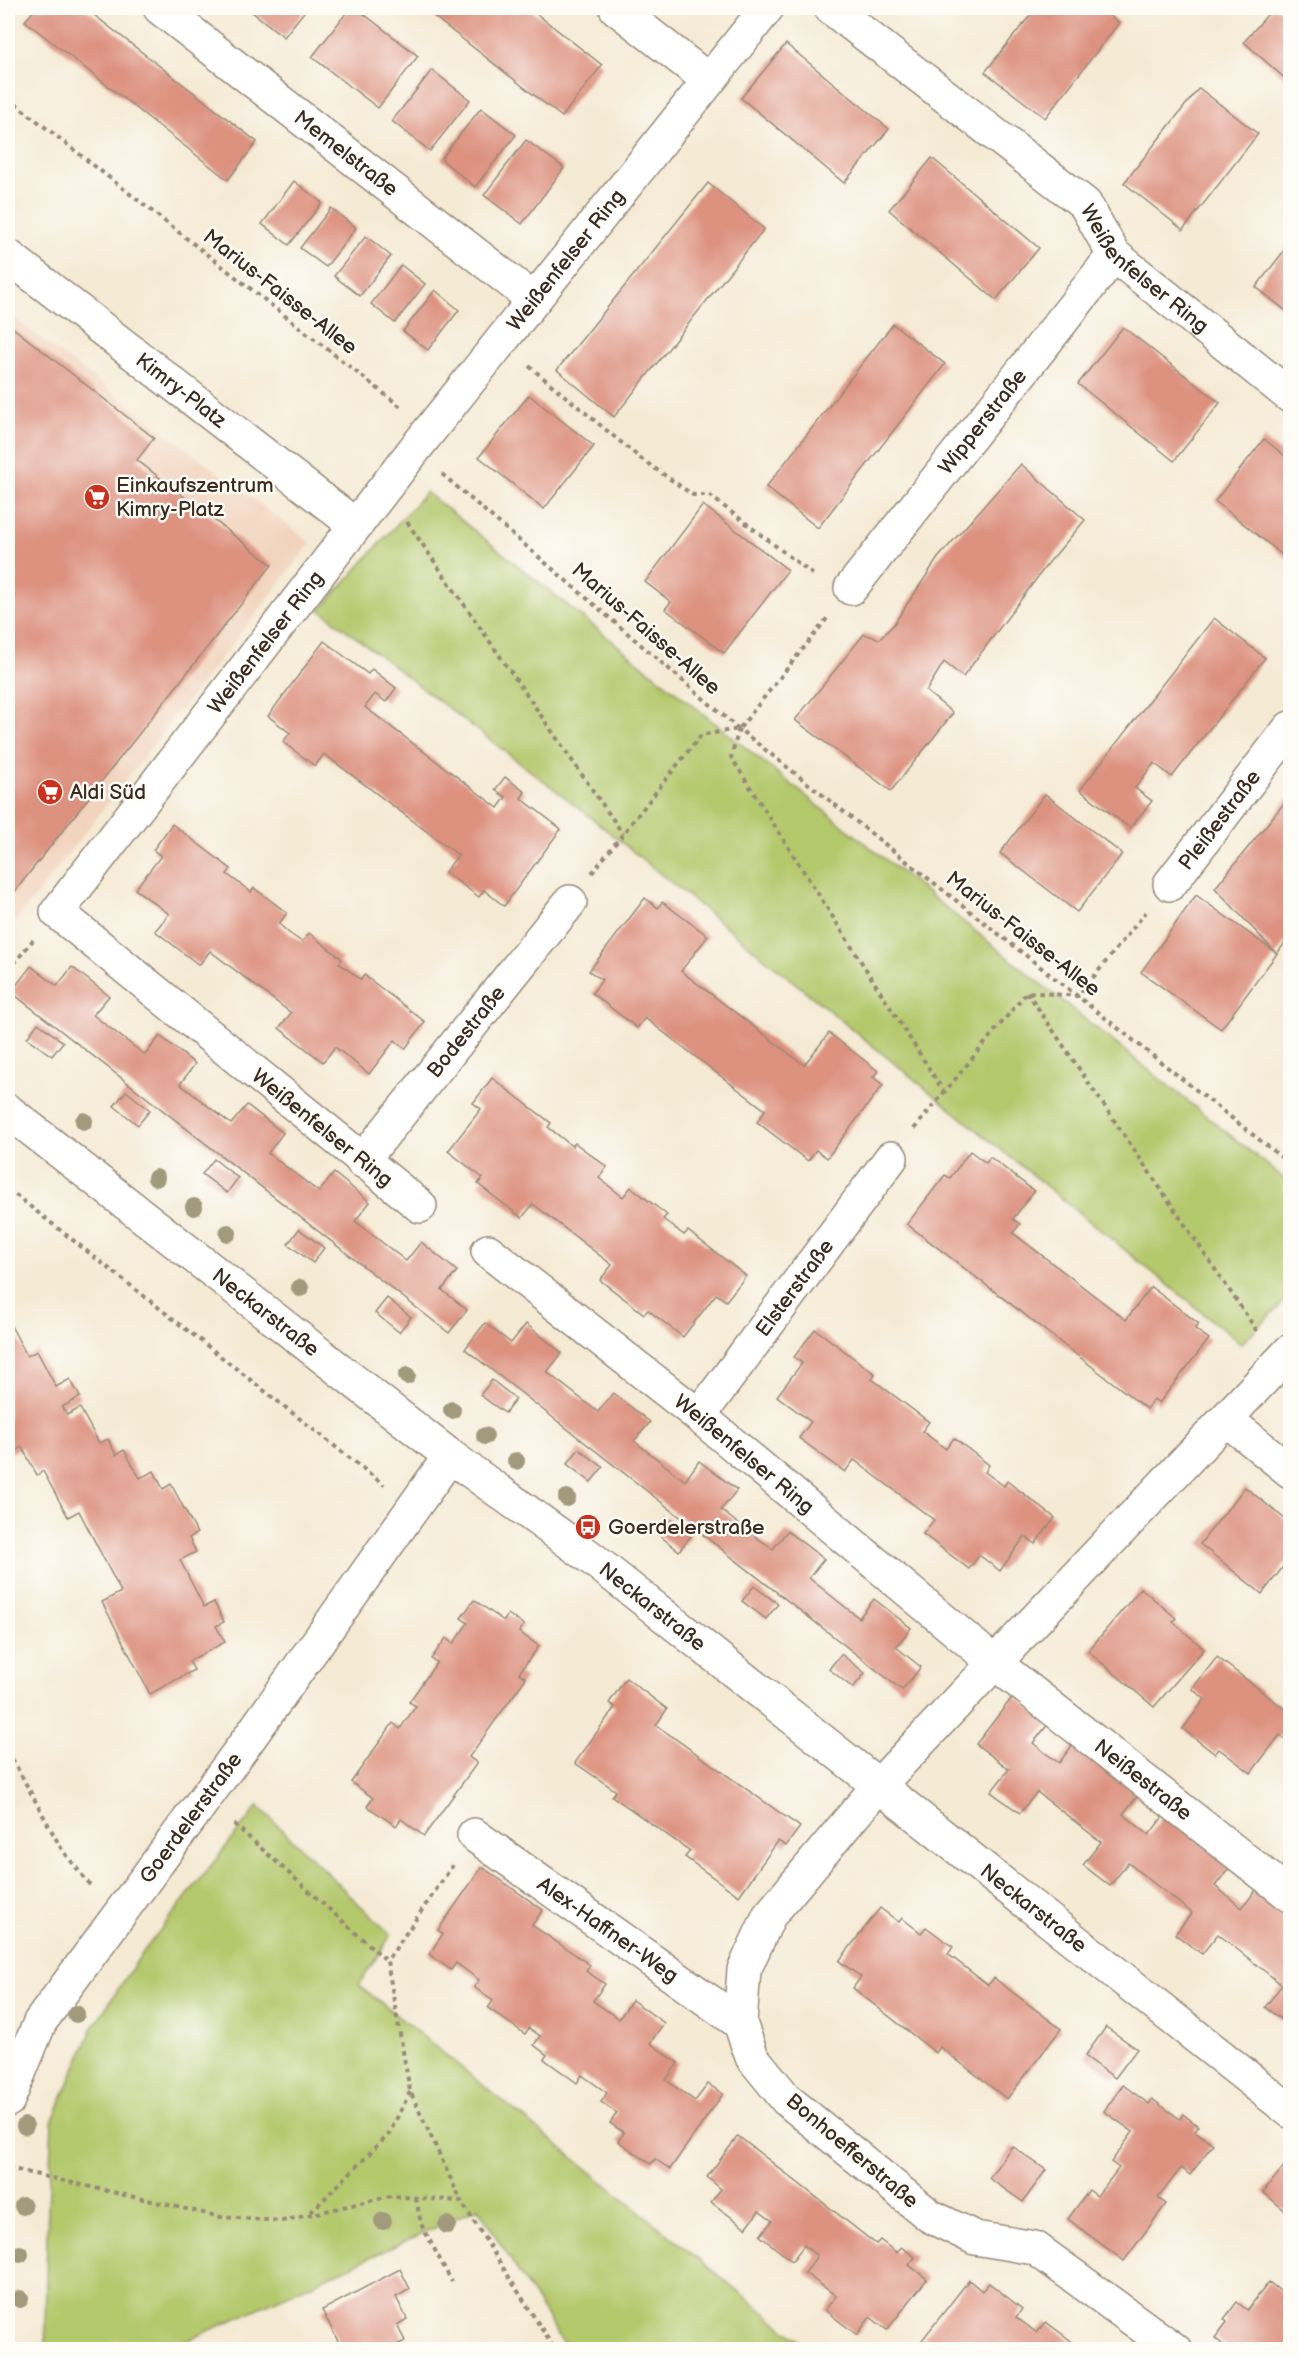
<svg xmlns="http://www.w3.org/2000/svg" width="1298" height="2357" font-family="'Balsamiq Sans',sans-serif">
<rect width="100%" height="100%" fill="#fdfcf7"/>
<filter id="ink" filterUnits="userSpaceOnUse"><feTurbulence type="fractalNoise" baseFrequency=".0167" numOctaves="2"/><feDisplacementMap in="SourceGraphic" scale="12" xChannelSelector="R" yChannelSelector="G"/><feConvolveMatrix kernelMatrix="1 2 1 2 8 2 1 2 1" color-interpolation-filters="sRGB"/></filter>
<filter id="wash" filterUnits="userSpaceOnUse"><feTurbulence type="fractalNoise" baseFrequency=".008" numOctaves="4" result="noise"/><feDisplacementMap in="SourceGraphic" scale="24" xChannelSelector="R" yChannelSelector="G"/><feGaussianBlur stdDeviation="1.35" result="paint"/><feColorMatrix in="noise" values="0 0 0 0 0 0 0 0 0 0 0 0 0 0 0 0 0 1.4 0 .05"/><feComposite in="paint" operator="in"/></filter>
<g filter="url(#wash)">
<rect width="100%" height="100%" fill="#f5ead4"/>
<polygon fill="#f2d4be" points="8,314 311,543 8,931"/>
<g fill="#b4c86c" stroke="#787945" stroke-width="1.5">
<polygon points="426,492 1290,1183 1290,1296 1241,1344 584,812 320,610"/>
<polygon points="258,1806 391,1935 359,1985 810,2349 567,2349 478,2208 169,2349 47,2349 45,2329 47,2233 52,2122 93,2027 143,1952"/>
</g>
<g id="blocks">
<g fill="#dd917f">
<polygon points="36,8 85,8 257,142 228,180 25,21"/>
<polygon points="247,8 307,8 284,37"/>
<polygon points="350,8 356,8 418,56 378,108 312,57"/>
<polygon points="423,8 529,8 602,65 562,117"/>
<polygon points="1036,8 1100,8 1119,23 1045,118 985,72"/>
<polygon points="1273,8 1290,8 1290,83 1244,42"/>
<polygon points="786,44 889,129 844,183 741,98"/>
<polygon points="432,70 470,100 430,151 392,121"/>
<polygon points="1199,88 1258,134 1183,230 1124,183"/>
<polygon points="481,108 516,135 475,187 441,159"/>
<polygon points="526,140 564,168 522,224 484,195"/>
<polygon points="932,158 1039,248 996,300 889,210"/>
<polygon points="294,181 322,203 289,245 262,224"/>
<polygon points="708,183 764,229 614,417 557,370"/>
<polygon points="331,208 356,228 326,267 300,248"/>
<polygon points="366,236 391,256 360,296 334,276"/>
<polygon points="1290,243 1290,314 1256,287"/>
<polygon points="401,265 425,284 395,323 371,304"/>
<polygon points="435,290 459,310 428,350 403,331"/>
<polygon points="8,324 154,438 137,460 272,565 8,900"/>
<polygon points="893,324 945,364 818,528 766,487"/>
<polygon points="1123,327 1220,403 1174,461 1078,384"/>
<polygon points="529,395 594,446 544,509 479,457"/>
<polygon points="1264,439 1290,460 1290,561 1215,501"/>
<polygon points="1021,464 1085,520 1046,566 963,677 944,662 926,691 953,713 891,791 795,720 864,634 880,639 894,624 938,558"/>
<polygon points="703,505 788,570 724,653 665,609 671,602 645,582"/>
<polygon points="1214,618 1265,658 1172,777 1154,763 1135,788 1152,801 1130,828 1080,790"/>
<polygon points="324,641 368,674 372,669 396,688 386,702 375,694 365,707 498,808 506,797 495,790 505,777 525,792 521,798 561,829 504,906 484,890 479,897 445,872 458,855 324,754 315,766 283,742 290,733 268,716"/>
<polygon points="1045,794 1122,854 1077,912 1000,853"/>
<polygon points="1290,796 1290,936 1221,1029 1141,972 1196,895 1276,953 1215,888"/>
<polygon points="172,824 231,869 227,874 251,892 254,888 287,913 279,924 289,933 302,942 309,933 342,959 339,963 361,980 364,975 425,1022 405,1049 395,1040 369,1074 335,1047 323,1062 279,1028 291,1013 210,951 199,965 155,931 169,914 135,889 161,856 153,850"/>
<polygon points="645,898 658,908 662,902 708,936 681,971 804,1065 829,1033 878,1071 873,1077 883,1085 827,1158 816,1150 808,1161 757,1122 765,1110 645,1018 637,1028 592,993 602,980 589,971"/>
<polygon points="31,966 57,986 72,967 109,996 93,1015 145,1055 160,1036 195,1064 180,1084 231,1124 247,1105 283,1133 268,1153 319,1192 334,1173 370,1202 355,1221 406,1261 421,1242 457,1271 442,1290 467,1310 449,1333 11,992"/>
<polygon points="38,1023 63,1042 52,1056 27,1038"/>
<polygon points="492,1078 551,1123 548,1127 572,1146 575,1143 607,1167 599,1178 623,1197 631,1187 667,1215 663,1219 684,1235 688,1231 746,1276 726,1301 716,1294 683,1337 648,1310 644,1314 600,1280 612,1265 533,1204 522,1218 478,1184 483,1178 448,1151 481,1109 473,1103"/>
<polygon points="126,1091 150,1110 138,1125 114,1106"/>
<polygon points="970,1151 986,1163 990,1157 1034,1191 1013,1219 1020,1224 1013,1233 1126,1320 1151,1287 1199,1324 1195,1329 1209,1339 1159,1403 1154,1399 1147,1409 907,1224 945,1175 950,1178"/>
<polygon points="214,1159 238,1178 227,1193 202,1174"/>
<polygon points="299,1229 324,1248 313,1263 288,1244"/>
<polygon points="387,1298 411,1317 399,1332 375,1313"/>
<polygon points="8,1320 27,1356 37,1351 56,1387 70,1379 80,1397 62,1407 67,1415 80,1408 99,1443 108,1439 116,1455 124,1450 140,1478 154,1471 163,1489 171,1484 197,1533 189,1538 196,1552 180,1560 204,1607 214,1602 224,1622 216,1626 225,1642 189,1661 194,1670 150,1694 102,1602 121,1592 79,1511 68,1517 43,1471 37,1475 22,1447 11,1453 8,1446"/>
<polygon points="485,1323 511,1343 526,1324 562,1353 547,1372 598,1412 613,1393 650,1422 634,1441 685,1481 699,1461 737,1490 721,1510 746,1530 773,1549 787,1531 824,1559 809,1578 859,1618 874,1599 911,1628 896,1647 921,1667 902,1690 465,1349"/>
<polygon points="815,1329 875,1374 872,1379 929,1422 922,1431 946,1449 954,1438 989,1465 985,1472 1004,1486 1007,1481 1055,1518 1035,1544 1025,1536 1000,1571 979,1555 969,1569 923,1534 934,1520 854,1460 845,1472 799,1438 811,1422 777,1396 802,1363 794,1357"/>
<polygon points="492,1380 516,1399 505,1413 480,1395"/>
<polygon points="579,1449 603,1467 591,1482 567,1464"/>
<polygon points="1245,1487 1290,1523 1290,1558 1262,1594 1200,1544"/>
<polygon points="666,1517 691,1536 679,1551 655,1532"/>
<polygon points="754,1586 778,1604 766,1619 742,1601"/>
<polygon points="1141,1588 1176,1618 1173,1622 1204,1649 1154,1707 1088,1651"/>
<polygon points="474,1600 504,1621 508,1614 524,1625 519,1632 539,1646 519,1673 526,1678 469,1757 477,1763 424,1836 401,1819 396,1826 367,1806 373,1798 351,1782 393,1723 400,1729 416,1706 409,1702 437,1662 431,1659 446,1638 453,1644 468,1623 461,1618"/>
<polygon points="841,1654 865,1673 853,1688 829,1669"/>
<polygon points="1217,1657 1290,1713 1290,1743 1280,1735 1251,1773 1219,1749 1215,1754 1183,1729 1205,1699 1192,1689"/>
<polygon points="626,1678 667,1709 656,1725 800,1827 786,1846 778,1841 739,1896 685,1857 690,1851 612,1796 616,1791 575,1763 615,1707 609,1703"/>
<polygon points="1014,1695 1049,1723 1033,1743 1044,1752 1059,1763 1074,1743 1139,1794 1123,1814 1149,1835 1165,1814 1231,1866 1215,1886 1242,1908 1257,1889 1290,1916 1290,2027 1265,2007 1282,1985 1218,1934 1202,1954 1175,1934 1192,1913 1128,1863 1110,1886 1083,1865 1101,1842 1037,1792 1020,1813 991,1792 1009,1769 976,1744"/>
<polygon points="482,1867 543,1910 532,1925 590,1965 586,1971 605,1984 593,2001 619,2019 632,2000 664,2023 650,2043 678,2063 666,2080 695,2101 708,2084 723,2094 670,2169 655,2159 651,2164 618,2141 624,2133 610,2123 617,2113 601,2102 607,2093 582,2075 577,2083 544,2059 547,2055 534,2045 540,2036 529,2028 525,2034 488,2008 493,2001 474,1987 479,1980 456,1963 451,1970 429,1954 443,1934 438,1930"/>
<polygon points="880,1908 899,1922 902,1918 921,1933 926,1927 953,1947 948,1954 988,1985 994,1978 1061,2029 1007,2099 940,2047 936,2053 853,1988 861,1977 839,1961"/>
<polygon points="1106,2027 1137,2049 1115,2078 1085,2056"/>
<polygon points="1123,2085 1149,2104 1152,2099 1180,2119 1183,2114 1198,2126 1195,2131 1213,2144 1190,2175 1181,2168 1158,2198 1166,2204 1124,2261 1068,2219 1089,2190 1097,2196 1119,2168 1111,2162 1133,2132 1104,2111"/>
<polygon points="738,2136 876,2244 880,2240 897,2253 901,2247 915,2257 909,2265 927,2279 887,2330 870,2317 857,2335 825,2310 836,2296 805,2273 817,2256 804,2245 792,2261 760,2236 772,2221 759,2211 746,2228 711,2202 721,2189 707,2177"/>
<polygon points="1012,2146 1046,2170 1023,2202 989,2178"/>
<polygon points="1286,2164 1290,2168 1290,2215 1263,2192"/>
<polygon points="400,2269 410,2289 396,2297 407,2319 397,2325 405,2341 389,2349 337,2349 341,2347 322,2310"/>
<polygon points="969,2280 982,2291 989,2283 1007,2297 1022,2309 1016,2317 1037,2333 1046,2322 1082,2349 934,2349 922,2340"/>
<polygon points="1269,2282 1290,2299 1290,2349 1228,2349 1215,2338 1227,2322 1224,2319 1237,2302 1247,2310"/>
</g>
</g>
</g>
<g filter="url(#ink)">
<use href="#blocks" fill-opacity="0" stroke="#988a79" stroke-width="1.5"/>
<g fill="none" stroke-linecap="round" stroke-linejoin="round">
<g stroke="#988a79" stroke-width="36">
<g id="street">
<path id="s1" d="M160 8 533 299"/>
<polyline points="616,8 707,79"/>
<path id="s2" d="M831 8 1085 204 1114 255 1290 396"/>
<path id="s3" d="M8 256 355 525"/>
<path id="s4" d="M851 588 1114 255"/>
<path id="s5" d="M1170 884 1290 728"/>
<path id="s6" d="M8 1111 450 1456 590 1557 1290 2111"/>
<path id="s7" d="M362 1161 570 902"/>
<path id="s8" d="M420 1206 57 912 414 450 767 8"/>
<path id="s9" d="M488 1251 699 1416 996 1664 1290 1895"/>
<path id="s10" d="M699 1416 891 1158"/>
<polyline points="1227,1420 1290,1471"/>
<path id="s11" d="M474 1835 740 2023"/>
<path id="s12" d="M8 2100 40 2022 245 1744 450 1456"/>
<polyline points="1175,2350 1035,2248 975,2238 930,2216 787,2100 752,2057 740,2023 744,1970 769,1916 879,1785 1290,1351"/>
</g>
</g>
<g stroke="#988a79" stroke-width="4" stroke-dasharray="4.5 4.5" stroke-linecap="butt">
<polyline points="8,98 401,407"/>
<polyline points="529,366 640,458 693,495 709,495 815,576"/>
<polyline points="442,474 739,729 1290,1164"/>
<polyline points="407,522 623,834"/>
<polyline points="739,729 731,757 944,1092"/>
<polyline points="592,873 701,735 739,729 829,616"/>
<polyline points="8,971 33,940"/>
<polyline points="1027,992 1257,1331"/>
<polyline points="914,1129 1027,992 1078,996 1146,912"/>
<polyline points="8,1189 384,1485"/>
<polyline points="8,1751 61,1848 92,1888"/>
<polyline points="234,1824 387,1961"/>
<polyline points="453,1865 387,1961 410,2091 461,2201"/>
<polyline points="8,2168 221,2217 282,2221 391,2196 461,2201 555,2350"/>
<polyline points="416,2198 421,2224 452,2282"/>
<polyline points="311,2212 389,2134 410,2092"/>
</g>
<use href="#street" stroke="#fff" stroke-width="33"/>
</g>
<g fill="#a29a7d">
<circle cx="84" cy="1121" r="9"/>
<circle cx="156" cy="1178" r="9"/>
<circle cx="194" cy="1207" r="9"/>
<circle cx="228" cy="1233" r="9"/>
<circle cx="300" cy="1288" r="9"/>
<circle cx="407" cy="1376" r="9"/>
<circle cx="452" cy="1410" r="9"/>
<circle cx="485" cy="1436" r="9"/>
<circle cx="516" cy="1461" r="9"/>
<circle cx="567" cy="1498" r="9"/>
<circle cx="76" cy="2014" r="9"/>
<circle cx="25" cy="2126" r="9"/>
<circle cx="23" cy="2206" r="9"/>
<circle cx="383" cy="2221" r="9"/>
<circle cx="447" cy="2225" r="9"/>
<circle cx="20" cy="2254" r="9"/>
<circle cx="20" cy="2299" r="9"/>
</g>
</g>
<defs>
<g id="supermarket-disc" transform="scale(1.35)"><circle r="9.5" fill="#c8321e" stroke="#fdfcf7"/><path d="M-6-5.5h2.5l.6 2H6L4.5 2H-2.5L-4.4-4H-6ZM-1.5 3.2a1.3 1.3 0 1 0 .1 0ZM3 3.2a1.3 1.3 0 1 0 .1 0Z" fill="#fff"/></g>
<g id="bus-disc" transform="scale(1.35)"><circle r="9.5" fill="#c8321e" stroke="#fdfcf7"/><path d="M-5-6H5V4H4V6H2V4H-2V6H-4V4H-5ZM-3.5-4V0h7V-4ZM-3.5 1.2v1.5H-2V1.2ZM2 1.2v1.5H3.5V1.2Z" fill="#fff"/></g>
</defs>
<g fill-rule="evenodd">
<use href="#supermarket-disc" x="97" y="497"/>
<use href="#supermarket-disc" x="50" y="792"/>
<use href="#bus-disc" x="588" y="1527"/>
</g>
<g text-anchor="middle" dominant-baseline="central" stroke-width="5" stroke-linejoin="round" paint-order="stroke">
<g font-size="21" fill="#3b2a1e" stroke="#fdfcf7">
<text stroke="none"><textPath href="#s1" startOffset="236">Memelstraße</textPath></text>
<text stroke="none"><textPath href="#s8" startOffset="1294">Weißenfelser Ring</textPath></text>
<text stroke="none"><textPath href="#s2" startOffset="410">Weißenfelser Ring</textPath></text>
<text transform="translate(280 292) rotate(38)">Marius-Faisse-Allee</text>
<text stroke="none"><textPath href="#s3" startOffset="219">Kimry-Platz</textPath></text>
<text stroke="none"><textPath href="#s4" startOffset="212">Wipperstraße</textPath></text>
<text transform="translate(646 629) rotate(41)">Marius-Faisse-Allee</text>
<text stroke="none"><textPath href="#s8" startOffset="808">Weißenfelser Ring</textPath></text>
<text stroke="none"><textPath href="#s5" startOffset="81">Pleißestraße</textPath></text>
<text transform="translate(1023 934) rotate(38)">Marius-Faisse-Allee</text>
<text stroke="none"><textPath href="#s7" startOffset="166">Bodestraße</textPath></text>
<text transform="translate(322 1128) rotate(39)">Weißenfelser Ring</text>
<text stroke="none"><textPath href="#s10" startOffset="160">Elsterstraße</textPath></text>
<text stroke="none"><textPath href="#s6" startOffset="327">Neckarstraße</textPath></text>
<text stroke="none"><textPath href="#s9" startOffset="327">Weißenfelser Ring</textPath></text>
<text stroke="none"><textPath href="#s6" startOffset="813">Neckarstraße</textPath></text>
<text stroke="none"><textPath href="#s9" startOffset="842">Neißestraße</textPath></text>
<text stroke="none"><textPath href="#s12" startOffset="338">Goerdelerstraße</textPath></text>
<text stroke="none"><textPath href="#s6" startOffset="1299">Neckarstraße</textPath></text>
<text stroke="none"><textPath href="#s11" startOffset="164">Alex-Haffner-Weg</textPath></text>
<text transform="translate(852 2151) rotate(40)">Bonhoefferstraße</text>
</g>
<g font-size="21" fill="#3b2a1e" stroke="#fdfcf7" text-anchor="start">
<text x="116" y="485">Einkaufszentrum<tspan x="116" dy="24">Kimry-Platz</tspan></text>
<text x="70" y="792">Aldi Süd</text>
<text x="608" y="1527">Goerdelerstraße</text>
</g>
</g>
<rect width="1298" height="2357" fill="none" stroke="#fdfcf7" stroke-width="30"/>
</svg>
